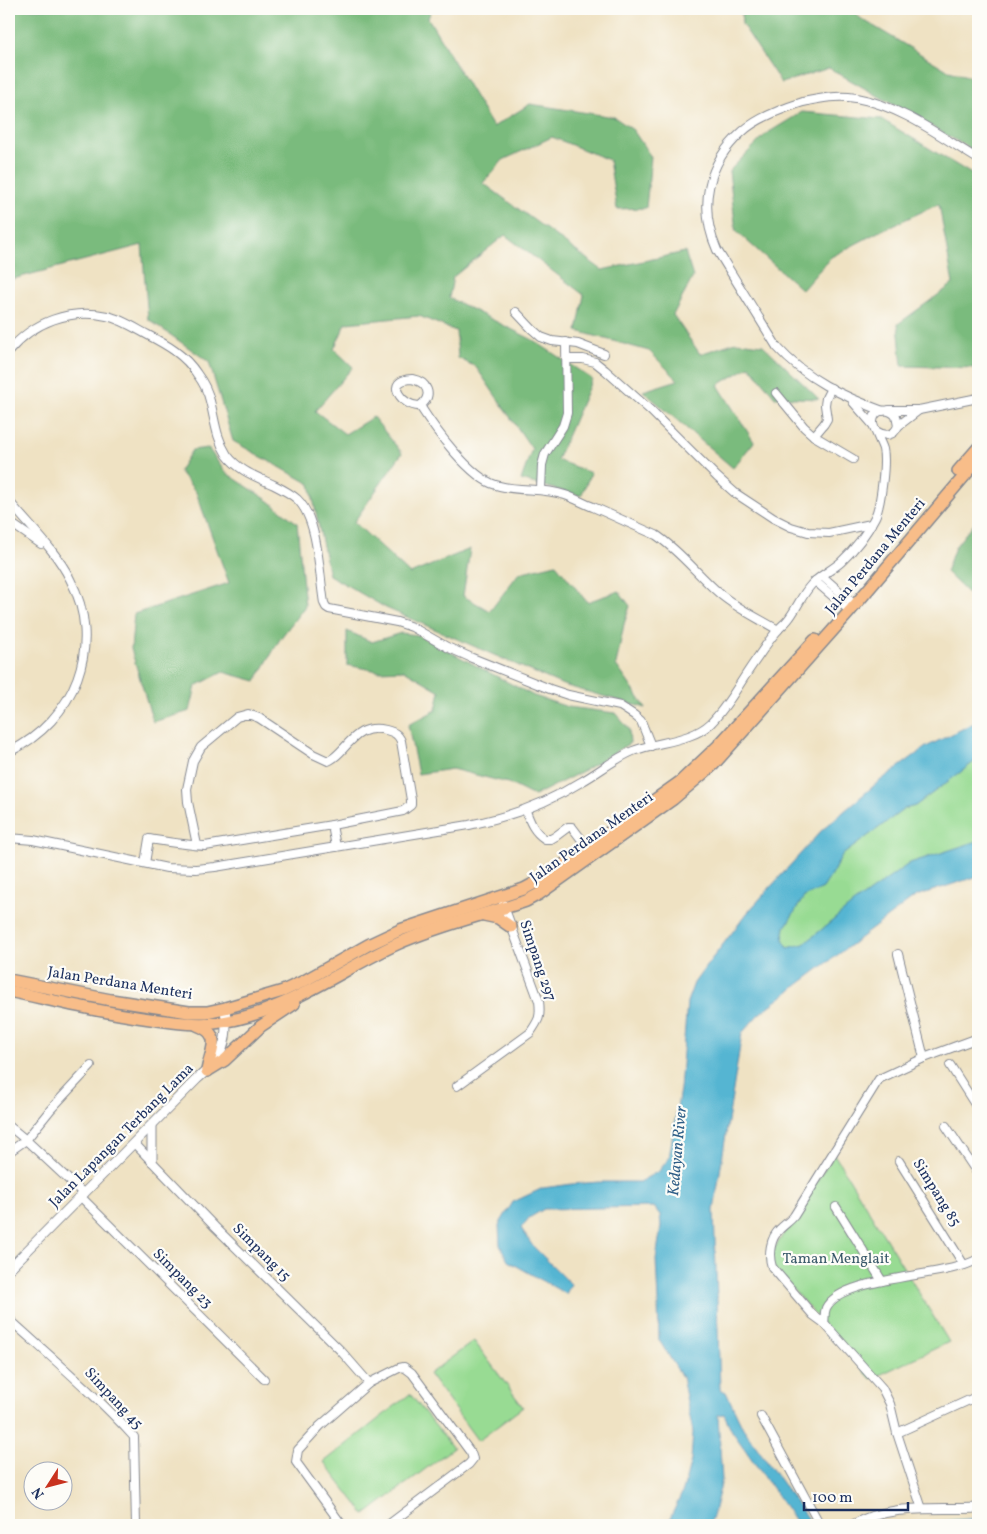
<svg xmlns="http://www.w3.org/2000/svg" width="987" height="1534" font-family="Vollkorn,serif">
<rect width="100%" height="100%" fill="#fdfcf7"/>
<filter id="ink" filterUnits="userSpaceOnUse"><feTurbulence type="fractalNoise" baseFrequency=".02" numOctaves="2"/><feDisplacementMap in="SourceGraphic" scale="10" xChannelSelector="R" yChannelSelector="G"/><feConvolveMatrix kernelMatrix="1 2 1 2 8 2 1 2 1" color-interpolation-filters="sRGB"/></filter>
<filter id="wash" filterUnits="userSpaceOnUse"><feTurbulence type="fractalNoise" baseFrequency=".0096" numOctaves="4" result="noise"/><feDisplacementMap in="SourceGraphic" scale="20" xChannelSelector="R" yChannelSelector="G"/><feGaussianBlur stdDeviation="1.12" result="paint"/><feColorMatrix in="noise" values="0 0 0 0 0 0 0 0 0 0 0 0 0 0 0 0 0 1.4 0 .05"/><feComposite in="paint" operator="in"/></filter>
<g filter="url(#wash)">
<rect width="100%" height="100%" fill="#efe2c3"/>
<polygon fill="#f4cfdd" points="978,1517 978,1525 919,1525"/>
<g fill="#98db93" stroke="#5a8578">
<polygon points="978,759 978,841 910,863 853,904 804,944 788,948 783,939 785,927 804,897 823,888 833,872 841,856 904,809 915,806"/>
<polygon points="834,1154 949,1342 871,1379 767,1260"/>
<polygon points="474,1341 523,1407 478,1441 429,1374"/>
<polygon points="410,1394 453,1448 365,1515 324,1462"/>
</g>
<g fill="#7abb7d" stroke="#4a756e">
<polygon points="9,9 432,9 428,18 493,127 530,104 614,117 633,130 651,157 646,208 617,209 609,160 552,137 503,160 483,183 602,270 685,252 693,277 673,315 700,354 736,342 763,345 819,399 775,397 750,366 718,385 754,442 733,468 643,391 678,380 649,351 577,331 584,295 505,235 453,277 449,298 533,340 592,379 557,460 591,473 581,496 521,480 532,449 476,367 458,358 456,331 419,316 346,323 334,349 353,367 315,411 345,434 373,417 402,453 354,522 410,574 470,549 463,596 490,611 519,573 556,564 587,602 619,591 630,606 624,624 616,665 646,708 563,685 386,608 329,575 310,484 233,441 209,362 148,319 142,245 9,280"/>
<polygon points="741,9 853,9 860,18 949,71 978,79 978,153 829,68 781,83 742,24"/>
<polygon points="802,112 881,119 978,178 978,368 902,366 898,324 953,284 939,204 880,231 831,257 802,290 736,231 729,171 766,134"/>
<polygon points="208,448 225,472 269,501 297,523 305,606 280,639 256,681 223,672 196,686 190,711 153,722 131,649 134,614 229,583 196,492 179,471 192,450"/>
<polygon points="978,518 978,601 976,601 946,572 955,547"/>
<polygon points="347,631 372,642 401,633 418,635 534,696 568,707 615,713 629,729 630,743 583,771 534,796 508,783 452,769 418,774 408,725 436,710 440,691 404,670 378,671 347,665"/>
</g>
<polygon fill="#54b5d2" stroke="#387298" points="978,721 978,759 915,806 904,809 841,856 833,872 823,888 804,897 785,927 783,939 788,948 804,944 853,904 910,863 978,841 978,876 916,896 759,1014 742,1033 714,1210 720,1389 726,1392 743,1428 812,1525 798,1525 732,1431 724,1414 718,1415 722,1480 713,1516 709,1525 667,1525 683,1491 691,1460 693,1432 682,1377 659,1340 658,1302 656,1259 661,1226 660,1215 654,1207 544,1209 529,1218 521,1228 532,1245 571,1284 566,1294 508,1261 500,1245 499,1225 513,1202 543,1188 572,1184 600,1182 639,1182 659,1171 669,1158 680,1089 687,1002 694,983 707,965 748,912 821,831 877,783 926,747"/>
<g fill="none" stroke-linecap="round" stroke-linejoin="round">
<polyline stroke="#54b5d2" stroke-width="2" points="887,1525 978,1519"/>
</g>
</g>
<g filter="url(#ink)">
<g fill="none" stroke-linecap="round" stroke-linejoin="round">
<g stroke="#858890" stroke-width="10">
<g id="minor">
<polyline points="516,312 532,329 541,337 552,341 578,344 604,354"/>
<path d="M9 351C33 322 70 308 107 316 121 319 135 328 148 335 167 345 185 355 197 374 203 382 208 392 210 401 215 420 216 438 227 455 239 471 257 477 274 485 282 489 290 493 297 499 319 520 319 574 324 603L326 607 329 609 397 622 412 627 447 647 472 658 550 689 568 695 620 706 634 715 641 721 651 746"/>
<polyline points="567,359 583,359 595,362 605,370 650,410 717,477 735,493 773,518 791,527 808,532 829,533 871,524"/>
<path d="M412 379C427 382 434 395 420 406 402 407 383 380 412 379Z"/>
<polyline points="776,393 804,427 814,436 853,459"/>
<polyline points="853,402 873,425"/>
<path d="M420 406C434 428 470 478 496 485 518 492 542 487 565 495 574 498 583 503 593 507 614 516 635 526 656 535 680 551 697 574 719 593 736 608 758 618 778 630"/>
<polyline points="889,410 919,410 978,398"/>
<path d="M883 411C842 396 806 379 777 347L717 250C698 207 707 163 742 132 757 118 784 108 803 102 821 98 838 95 856 98 901 106 940 136 978 159"/>
<polyline points="898,426 919,410"/>
<polyline points="814,436 824,424 827,419 825,405 826,398 831,388"/>
<polyline points="541,489 542,465 545,454 563,426 567,413 566,342"/>
<path d="M9 501C29 526 55 549 70 579 105 645 75 720 9 752"/>
<polyline points="9,523 15,526 41,544"/>
<polyline points="822,576 855,605"/>
<polyline points="815,581 850,611"/>
<path d="M526 811C530 822 534 832 545 839H551L556 836 568 827H572L588 848"/>
<polyline points="332,825 336,847"/>
<path d="M9 838 33 840 167 868 196 869 215 867 469 825C509 817 546 804 581 782 599 772 614 759 633 751 658 741 691 742 711 723 728 706 739 684 753 664 761 653 768 641 777 631 781 626 787 622 790 617 798 606 802 595 811 585 819 576 832 570 841 562 855 549 867 533 875 517 881 505 886 462 883 449 881 442 872 427 873 421 875 408 889 408 896 416L898 426C894 436 885 437 876 431"/>
<path d="M145 863 149 839C168 842 186 845 205 846L332 825 403 811 411 805V800L401 741C398 734 394 732 386 730 366 725 356 734 343 749 338 754 335 758 328 761L313 754 259 718 248 714 237 717 201 747 193 761 187 789 188 802 197 845"/>
<polyline points="898,954 924,1058"/>
<polyline points="950,1065 978,1109"/>
<path d="M457 1086 530 1033C539 1020 541 1017 539 1001L503 904"/>
<polyline points="9,1126 26,1140 84,1194"/>
<polyline points="946,1126 978,1174"/>
<polyline points="134,1143 215,1227 341,1351 369,1383"/>
<polyline points="9,1152 26,1140 51,1109 91,1066"/>
<polyline points="899,1161 964,1265"/>
<polyline points="81,1197 264,1379"/>
<polyline points="836,1207 882,1281"/>
<path d="M9 1319C51 1357 95 1394 134 1437L136 1525"/>
<path d="M824 1323C825 1318 824 1313 826 1308 842 1275 948 1278 978 1259"/>
<polyline points="761,1416 820,1525"/>
<polyline points="897,1433 978,1396"/>
<path d="M922 1509 897 1433 890 1404 882 1388 824 1323 813 1315 772 1267C768 1255 770 1238 780 1229 785 1224 790 1221 794 1216L879 1079 924 1058 978 1038"/>
<polyline points="342,1525 296,1462 298,1450 320,1426 369,1383 399,1368 404,1367 412,1373 471,1453 473,1459 469,1464 388,1525"/>
</g>
</g>
<g stroke="#858890" stroke-width="11">
<g id="tertiary">
<polyline points="152,1125 152,1161"/>
<path d="M9 1269 197 1079C223 1058 229 1042 225 1008"/>
<path d="M853 1525C890 1503 937 1510 978 1508"/>
</g>
</g>
<g stroke="#858890" stroke-width="14">
<g id="primary">
<polyline points="958,471 978,448"/>
<polyline points="484,915 498,918 511,927"/>
<polyline points="9,980 111,1000 189,1012 207,1012 225,1008 283,991 304,981 368,945 400,930 524,889 548,876 680,782 718,746 815,640"/>
<path d="M9 991C61 1002 112 1015 165 1021 181 1023 197 1025 214 1023 281 1016 336 972 397 944 437 926 483 915 526 901L539 894 673 799 713 765 850 611 978 460"/>
<path d="M197 1025C224 1035 210 1051 207 1071"/>
<polyline points="207,1071 225,1060 261,1026 294,1004"/>
</g>
</g>
<use href="#minor" stroke="#fff" stroke-width="8"/>
<use href="#tertiary" stroke="#fff" stroke-width="9"/>
<use href="#primary" stroke="#f8bd89" stroke-width="11"/>
</g>
</g>
<g text-anchor="middle" dominant-baseline="central" stroke-width="4.5" stroke-linejoin="round" paint-order="stroke">
<g font-size="15" fill="#1b2f5e" stroke="#fdfcf7">
<text transform="translate(876 557) rotate(-50)">Jalan Perdana Menteri</text>
<text transform="translate(592 838) rotate(-35)">Jalan Perdana Menteri</text>
<text transform="translate(537 961) rotate(71)">Simpang 297</text>
<text transform="translate(120 984) rotate(9)">Jalan Perdana Menteri</text>
<text transform="translate(122 1136) rotate(-45)">Jalan Lapangan Terbang Lama</text>
<text transform="translate(936 1193) rotate(58)">Simpang 85</text>
<text transform="translate(261 1253) rotate(45)">Simpang 15</text>
<text transform="translate(182 1279) rotate(45)">Simpang 23</text>
<text transform="translate(113 1399) rotate(47)">Simpang 45</text>
</g>
<g font-size="15" fill="#3a5a6b" stroke="#fdfcf7">
<text x="836" y="1259">Taman Menglait</text>
</g>
<g font-size="16" font-style="italic" fill="#2f5e87" stroke="#fdfcf7">
<text transform="translate(678 1151) rotate(-85)">Kedayan River</text>
</g>
</g>
<rect width="987" height="1534" fill="none" stroke="#fdfcf7" stroke-width="30"/>
<g transform="translate(48 1486) rotate(234)"><circle r="24" fill="#fdfcf7" stroke="#a3aaba"/>
<path d="M0-4L9 19L0 12L-9 19Z" fill="#c8321e"/>
<text y="-8" font-size="14" font-weight="bold" text-anchor="middle" fill="#1b2f5e">N</text>
</g>
<path d="M804 1502v8h104v-8" fill="none" stroke="#1b2f5e" stroke-width="2.5"/>
<text x="812" y="1502" font-size="15" fill="#1b2f5e" stroke="#fdfcf7" stroke-width="4" paint-order="stroke">100 m</text>
</svg>
